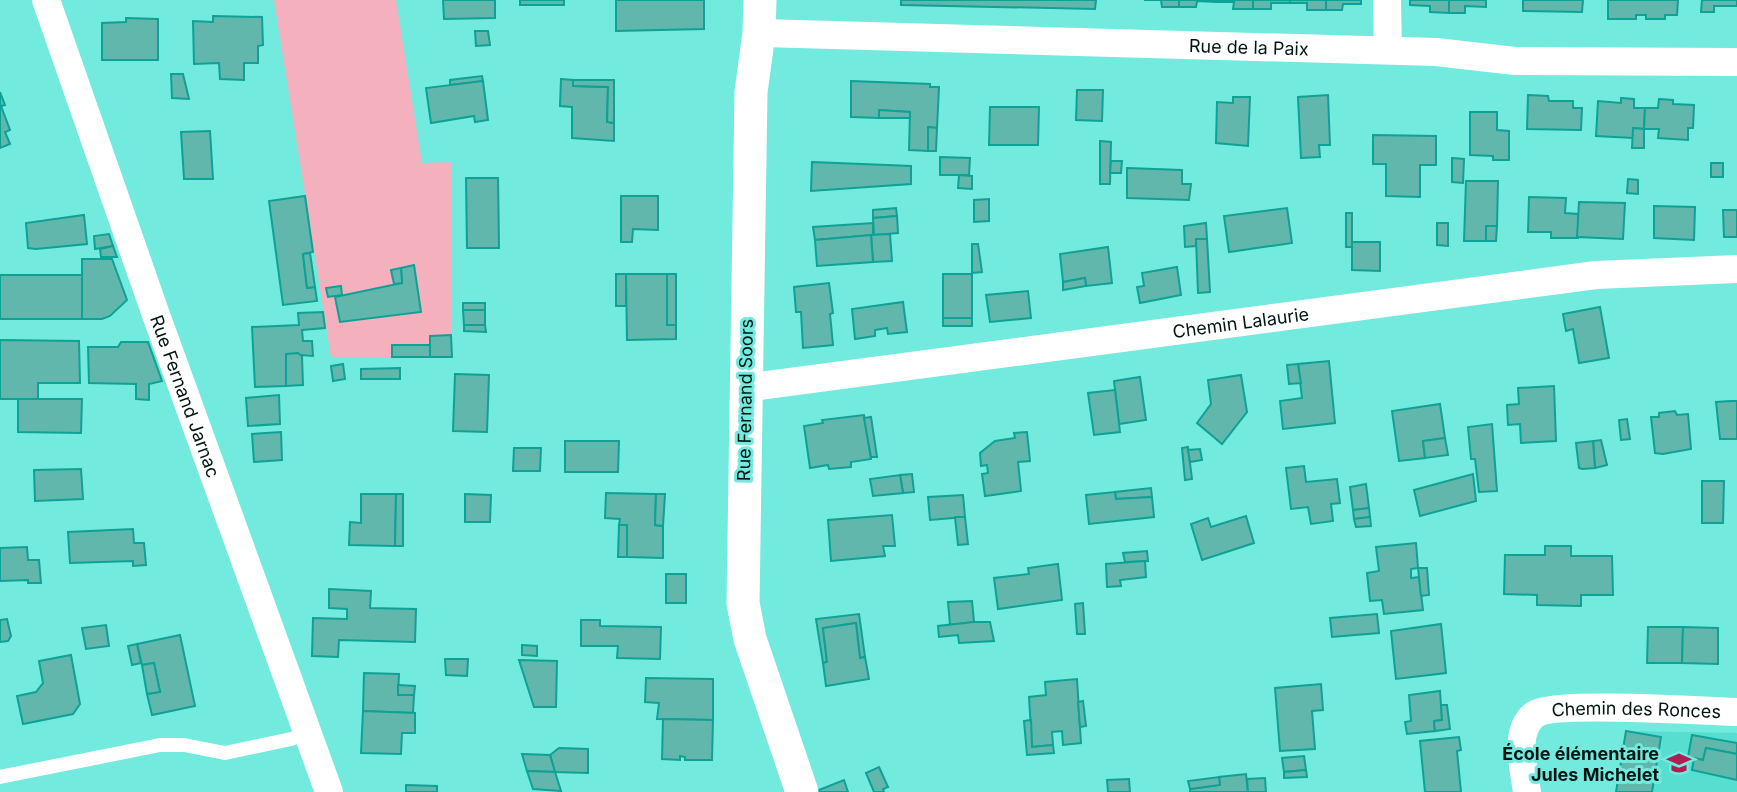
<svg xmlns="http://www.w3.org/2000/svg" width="1737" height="792" font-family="Inter,sans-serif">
<rect width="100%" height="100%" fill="#73eade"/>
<polygon fill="#57ded1" points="1626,731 1737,733 1737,792 1618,792"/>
<polygon fill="#f4b0bd" points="274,0 396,0 422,163 452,162 452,357 331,357"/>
<g fill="#62b7ad" stroke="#0ea196" stroke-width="2">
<polygon points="443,0 495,0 495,18 444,19"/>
<rect x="520" y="0" width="44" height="5"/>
<polygon points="616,0 704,0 704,29 616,31"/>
<polygon points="901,0 1096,0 1095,9 901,5"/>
<polygon points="1144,0 1179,0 1179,7 1162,7 1161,0"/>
<polygon points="1179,0 1216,0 1216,2 1197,1 1196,7 1179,7"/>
<polygon points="1216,0 1253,0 1253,9 1233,9 1234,2 1216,2"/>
<polygon points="1253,0 1290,0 1290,3 1271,3 1271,9 1253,9"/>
<polygon points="1290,0 1326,0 1326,10 1307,10 1307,3 1290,3"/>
<polygon points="1326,0 1361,0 1361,4 1343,4 1342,10 1326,10"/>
<polygon points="1410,0 1449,0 1449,13 1430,12 1430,6 1410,5"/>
<polygon points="1449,0 1486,0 1486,7 1465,6 1465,13 1449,13"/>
<polygon points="1523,0 1583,0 1582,12 1523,11"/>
<polygon points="1608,0 1678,0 1677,15 1665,15 1665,19 1646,19 1646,15 1636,15 1636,19 1608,19"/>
<polygon points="1702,0 1737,0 1737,6 1714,6 1714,12 1701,12"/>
<polygon points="213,16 262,17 263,45 258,46 258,63 244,63 244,80 220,79 219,63 194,64 193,21 213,22"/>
<polygon points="126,18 158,19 158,60 102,60 102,23 126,22"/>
<polygon points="475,31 488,31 490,45 476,46"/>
<polygon points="171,74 183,74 189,99 172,98"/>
<polygon points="482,76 483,81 450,85 450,80"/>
<polygon points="561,79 573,80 573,86 608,87 607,122 614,123 614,141 572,138 572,107 560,106"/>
<polygon points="573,80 614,80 614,123 607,122 608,87 573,86"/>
<polygon points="483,81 488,120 475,122 474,116 431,123 426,88"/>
<polygon points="851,81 930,84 930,87 939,87 937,128 928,127 928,151 909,150 910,112 879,110 879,118 851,117"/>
<polygon points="1077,90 1103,90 1102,121 1076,120"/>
<polygon points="0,92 5,105 1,106 10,130 5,132 10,144 0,148"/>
<polygon points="1328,95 1330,145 1319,145 1320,157 1301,158 1298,97"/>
<polygon points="1528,95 1548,96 1549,101 1573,101 1573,108 1582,108 1581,130 1527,129"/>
<polygon points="1233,97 1250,97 1248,146 1216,143 1217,102 1233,103"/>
<polygon points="1621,98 1634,99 1634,108 1645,108 1644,129 1633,128 1633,138 1596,136 1598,101 1621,103"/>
<polygon points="1659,99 1673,100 1673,104 1694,105 1693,128 1688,128 1688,140 1658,138 1659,129 1644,129 1645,108 1658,108"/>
<polygon points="990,107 1039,107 1038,145 989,145"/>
<polygon points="879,110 910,112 910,118 879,118"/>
<polygon points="1470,112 1497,112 1497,130 1509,131 1509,160 1493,160 1493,156 1470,155"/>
<polygon points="928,127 937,128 936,151 928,151"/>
<polygon points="1633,128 1644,129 1644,148 1632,148"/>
<polygon points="210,131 213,179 184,179 181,132"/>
<polygon points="1373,135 1436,136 1436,165 1420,165 1420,197 1386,196 1386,164 1373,164"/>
<polygon points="1100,141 1111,142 1110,184 1100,184"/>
<polygon points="940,157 970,158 969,175 940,175"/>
<polygon points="1452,158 1464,159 1463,183 1452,182"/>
<polygon points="1111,161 1122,161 1121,173 1110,173"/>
<polygon points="812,162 911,166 911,184 811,191"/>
<rect x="1711" y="163" width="12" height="14"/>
<polygon points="1127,168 1182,170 1182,184 1191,184 1189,200 1127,198"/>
<polygon points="959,175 972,176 972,189 958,188"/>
<polygon points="466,178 498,178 499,248 467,248"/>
<polygon points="1628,179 1638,180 1638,194 1627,193"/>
<polygon points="1466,181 1498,181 1497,226 1486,226 1486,241 1464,241"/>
<polygon points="305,196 313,252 303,254 307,288 315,287 317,301 283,305 269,201"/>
<polygon points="621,196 658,196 658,230 633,229 632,242 621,242"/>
<polygon points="1529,197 1566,198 1565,213 1578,214 1578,238 1551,238 1551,232 1528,232"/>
<polygon points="989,199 989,221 974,222 974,200"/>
<polygon points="1579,202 1625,203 1623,239 1577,237"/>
<polygon points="1654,206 1695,207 1694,240 1654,238"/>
<polygon points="896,208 897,216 873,218 873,210"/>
<polygon points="1287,208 1292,243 1229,252 1224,216"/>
<polygon points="1723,210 1737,210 1737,237 1724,237"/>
<rect x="1346" y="213" width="6" height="34"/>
<polygon points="84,215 87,244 36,249 28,248 26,223"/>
<polygon points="897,216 898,233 874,235 873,218"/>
<polygon points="873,223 873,235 815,240 813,227"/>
<polygon points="1206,223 1207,239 1196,239 1196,246 1185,247 1184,226"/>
<polygon points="1437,223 1448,223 1448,246 1437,245"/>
<polygon points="1486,226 1497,226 1496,241 1486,241"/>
<polygon points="109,234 113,246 95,249 94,236"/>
<polygon points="890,234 892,261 873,262 871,235"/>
<polygon points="871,235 873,262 817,266 815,240"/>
<polygon points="1196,239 1207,239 1210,292 1198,293"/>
<polygon points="1352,242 1380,242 1380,271 1352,270"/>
<polygon points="972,244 978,244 982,272 972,273"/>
<polygon points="113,246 117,257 101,257 100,249"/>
<polygon points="1108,247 1112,283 1086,286 1085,278 1063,282 1060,254"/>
<polygon points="310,253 315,287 307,288 303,254"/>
<polygon points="82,259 112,259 127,300 110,316 102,319 82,319"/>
<polygon points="414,265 421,312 340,322 335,297 402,283 401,268"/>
<polygon points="1177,267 1181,295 1140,303 1137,287 1144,286 1142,273"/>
<polygon points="401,268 402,283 394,284 391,270"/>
<rect x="616" y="274" width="10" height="32"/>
<polygon points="626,274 667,274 667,325 676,325 676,339 627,340"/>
<rect x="667" y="274" width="9" height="51"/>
<rect x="943" y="274" width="29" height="44"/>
<rect x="0" y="275" width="82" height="44"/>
<polygon points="1085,278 1086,286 1063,290 1063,282"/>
<polygon points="829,283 833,313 830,314 833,345 803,348 801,312 796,312 794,287"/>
<polygon points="341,286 342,295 328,297 326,288"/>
<polygon points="1028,291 1031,318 990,322 986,295"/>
<polygon points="903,302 907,332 888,334 887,328 875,330 875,336 855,339 852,309"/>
<rect x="463" y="303" width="22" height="7"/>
<polygon points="1600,307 1609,358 1579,363 1573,329 1566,331 1563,314"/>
<polygon points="463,310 485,310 485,325 464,325"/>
<polygon points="323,312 325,328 302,330 303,341 312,341 313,356 286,354 286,386 255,387 252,327 299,325 298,313"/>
<rect x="943" y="318" width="29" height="8"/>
<polygon points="464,325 485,325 486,332 464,331"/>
<polygon points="451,335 452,357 430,357 430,336"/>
<polygon points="0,340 79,341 80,383 38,383 38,399 0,399"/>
<polygon points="121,342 148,342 162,381 149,384 149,400 136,399 136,384 89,383 88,347 118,347"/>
<rect x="392" y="345" width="38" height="12"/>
<polygon points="298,353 302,356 303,385 286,386 286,354"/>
<polygon points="1329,361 1335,423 1283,429 1280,401 1302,398 1298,364"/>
<polygon points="343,364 345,379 333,381 331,366"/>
<polygon points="1298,364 1301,383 1289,384 1287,365"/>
<polygon points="400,368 400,379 361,379 361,369"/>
<polygon points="455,374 489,375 487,432 453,431"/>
<polygon points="1241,375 1247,412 1222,444 1197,423 1211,404 1208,380"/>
<polygon points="1140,377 1146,420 1119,424 1114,381"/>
<polygon points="1554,386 1556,441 1521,443 1520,424 1508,425 1507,405 1519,404 1518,388"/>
<polygon points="1115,390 1120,432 1094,435 1088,393"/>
<polygon points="279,395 280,424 248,426 246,398"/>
<polygon points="18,399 82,399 81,433 18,432"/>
<polygon points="1731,401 1737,401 1737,439 1720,439 1716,402"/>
<polygon points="1440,404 1445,438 1423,441 1425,458 1399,461 1392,411"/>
<polygon points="1675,411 1677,415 1688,414 1691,449 1663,454 1655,453 1651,417 1659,417 1659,413"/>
<polygon points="864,415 871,459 851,462 851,467 829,469 828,465 810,468 804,426 823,423 822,420"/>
<polygon points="871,417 877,457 871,457 864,418"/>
<polygon points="1627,419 1630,439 1621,440 1619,420"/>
<polygon points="1492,424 1497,491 1479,492 1475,459 1471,459 1468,427"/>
<polygon points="281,432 282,460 254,462 252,434"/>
<polygon points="1027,432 1030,461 1018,462 1021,491 985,496 982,474 988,473 987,465 981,466 980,453 995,441 1015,438 1014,433"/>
<polygon points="1445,438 1448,455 1425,458 1423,441"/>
<polygon points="1601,440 1607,465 1595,468 1593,441"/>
<polygon points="565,441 619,441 618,472 565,472"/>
<polygon points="1593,441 1595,468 1582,469 1579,468 1576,443"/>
<polygon points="1188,447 1192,479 1185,480 1182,448"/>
<polygon points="514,448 541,448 540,471 513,471"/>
<polygon points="1200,449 1202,460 1190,462 1188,450"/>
<polygon points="1304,466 1306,482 1337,479 1340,503 1331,504 1333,521 1311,524 1308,507 1291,509 1286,468"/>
<polygon points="81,469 83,499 35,501 34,470"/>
<polygon points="912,474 914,492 903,493 900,475"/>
<polygon points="1473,474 1476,501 1420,516 1414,490"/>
<polygon points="900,475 903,493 873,496 870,479"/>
<polygon points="1702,481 1724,481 1723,523 1702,523"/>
<polygon points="1366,484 1369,508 1353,510 1350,487"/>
<polygon points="1151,488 1152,497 1116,499 1115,492"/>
<polygon points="1115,492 1116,499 1152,497 1154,517 1089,524 1086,495"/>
<polygon points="606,493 656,494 655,525 663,526 663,558 627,557 627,525 619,525 620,519 605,518"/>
<polygon points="361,494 396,494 395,546 349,545 350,522 361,523"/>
<polygon points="396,494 403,494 403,546 395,546"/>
<polygon points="465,494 491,495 490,522 465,522"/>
<polygon points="656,494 665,494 663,526 655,525"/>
<polygon points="963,495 965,517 930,520 928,497"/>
<polygon points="1369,508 1370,517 1354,519 1353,510"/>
<polygon points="892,515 895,546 883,546 885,556 831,561 828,520"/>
<polygon points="1246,516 1254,543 1202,560 1191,524 1208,518 1211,527"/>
<polygon points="955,517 965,517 968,544 958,545"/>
<polygon points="1370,517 1371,526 1356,527 1354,519"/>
<polygon points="619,525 627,525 627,557 618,557"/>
<polygon points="133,529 134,543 144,543 146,565 133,566 133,561 70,563 68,532"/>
<polygon points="1416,543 1418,568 1411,569 1411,578 1419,577 1423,610 1384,614 1382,600 1370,601 1367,573 1379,571 1376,547"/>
<polygon points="1545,546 1571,546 1571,556 1612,556 1613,595 1581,595 1581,606 1537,605 1537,595 1504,594 1505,555 1545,555"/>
<polygon points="27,547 28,560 39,560 41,583 28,583 28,580 0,581 0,548"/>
<polygon points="1147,551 1148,561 1125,562 1123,553"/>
<polygon points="1145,561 1146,577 1120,580 1121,586 1107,587 1106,564"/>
<polygon points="1058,564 1062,600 998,609 994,578 1029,574 1028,568"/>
<polygon points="1418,568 1427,568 1429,595 1421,596"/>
<rect x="666" y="574" width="20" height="29"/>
<polygon points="329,589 371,591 370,608 416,609 415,642 339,640 338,657 312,656 313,618 347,619 347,609 329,608"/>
<polygon points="972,601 974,622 950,625 948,602"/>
<polygon points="1083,603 1085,634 1077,634 1075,604"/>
<polygon points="859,614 865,657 860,658 856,623 823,628 827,662 823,663 816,619"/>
<polygon points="1377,614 1379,633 1332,637 1330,618"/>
<polygon points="7,619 11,636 8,641 0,642 0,620"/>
<polygon points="581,620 600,620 600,626 661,627 660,659 617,658 618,646 581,646"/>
<polygon points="974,622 990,622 994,641 959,643 958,635 939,637 938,626"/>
<polygon points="856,623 860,658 865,657 869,679 826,686 823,663 827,662 823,628"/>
<polygon points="1441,624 1446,673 1396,679 1391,631"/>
<polygon points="106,625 109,646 86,649 82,628"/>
<polygon points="1648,627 1683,627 1682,663 1647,663"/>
<polygon points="1683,627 1718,628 1718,664 1682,663"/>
<polygon points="180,635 195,706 152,715 147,694 160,692 154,663 142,665 137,644"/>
<polygon points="137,644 141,663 132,665 128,646"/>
<polygon points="522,645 537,646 537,656 522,655"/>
<polygon points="71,655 80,704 73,714 23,724 17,696 36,692 43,683 39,661"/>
<polygon points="445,659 468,659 467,676 446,675"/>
<polygon points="519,660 557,661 556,707 534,707"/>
<polygon points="154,663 160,692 147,694 142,665"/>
<polygon points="364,673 399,674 398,695 414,695 413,713 363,711"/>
<polygon points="646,678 713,679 713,720 657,719 659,703 645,702"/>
<polygon points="1077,679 1081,743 1063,745 1062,731 1052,732 1053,745 1032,747 1029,697 1046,695 1045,682"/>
<polygon points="1321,684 1323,710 1312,711 1315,749 1280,751 1275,688"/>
<polygon points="398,685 415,686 414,695 398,695"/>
<polygon points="1440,691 1442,720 1434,721 1435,731 1407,734 1405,722 1411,721 1409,695"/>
<polygon points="1083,701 1086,726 1080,727 1078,702"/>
<polygon points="1441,705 1447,705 1450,729 1435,731 1434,721 1442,720"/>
<polygon points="363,711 415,713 415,733 402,733 401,754 361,753"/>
<polygon points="663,719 713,720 712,760 685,760 685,757 680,756 680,760 662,759"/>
<polygon points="1024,721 1031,720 1032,747 1053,745 1054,753 1027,755"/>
<polygon points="1626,731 1661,737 1652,792 1616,792"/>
<polygon points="1692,735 1737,743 1737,754 1706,748 1703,760 1688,757"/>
<polygon points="1459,737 1461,750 1457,751 1461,792 1425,792 1420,741"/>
<polygon points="559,748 588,749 588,773 555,772 550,755"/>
<polygon points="1706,748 1737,754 1737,780 1692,770 1694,758 1703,760"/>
<polygon points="522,754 550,755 555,772 527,771"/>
<polygon points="1304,756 1306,770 1284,772 1282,758"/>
<polygon points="879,767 888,787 883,789 884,792 874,792 866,773"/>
<polygon points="1306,770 1307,777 1284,778 1284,772"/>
<polygon points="527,771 555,772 561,791 533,789"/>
<polygon points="1246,774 1248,792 1190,792 1190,789 1220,785 1219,777"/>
<polygon points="1219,777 1220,785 1190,789 1188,781"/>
<polygon points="1265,778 1266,792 1248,792 1247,779"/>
<polygon points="1129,779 1130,792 1108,792 1107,780"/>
<polygon points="844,780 848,792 819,792 819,790"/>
<polygon points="406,785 437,786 437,792 406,792"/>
</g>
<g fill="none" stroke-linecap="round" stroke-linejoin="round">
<polyline stroke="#fff" stroke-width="14" points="0,777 160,745 184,745 225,753 291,739 308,733"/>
<g stroke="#fff" stroke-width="28">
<path id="s1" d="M46 0 155 312 329 792"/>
<polyline points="1387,0 1388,50"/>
<path id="s2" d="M759 33 1436 52 1515 61 1737 62"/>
<path id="s3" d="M745 388 1596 275 1737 269"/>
<path id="s4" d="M1527 792C1524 769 1513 732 1534 715 1551 701 1705 711 1737 712"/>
</g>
<polyline stroke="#fff" stroke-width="33" points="760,0 759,33 751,92 743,603 750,639 802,792"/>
</g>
<defs>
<g id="school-bare" transform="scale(1.89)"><path d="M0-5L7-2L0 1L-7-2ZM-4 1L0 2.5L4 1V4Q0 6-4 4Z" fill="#af1e52" stroke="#73eade" stroke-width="2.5" paint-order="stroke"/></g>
</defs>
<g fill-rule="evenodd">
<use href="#school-bare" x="1679" y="763"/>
</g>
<g text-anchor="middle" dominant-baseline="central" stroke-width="6" stroke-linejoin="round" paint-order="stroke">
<g font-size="18" fill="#001412" stroke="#73eade">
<text stroke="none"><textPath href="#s2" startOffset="490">Rue de la Paix</textPath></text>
<text stroke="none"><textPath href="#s3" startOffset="500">Chemin Lalaurie</textPath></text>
<text stroke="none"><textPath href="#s1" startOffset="420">Rue Fernand Jarnac</textPath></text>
<text transform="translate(745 400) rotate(-89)">Rue Fernand Soors</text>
<text stroke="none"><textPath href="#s4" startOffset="184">Chemin des Ronces</textPath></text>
</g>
<g font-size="18" font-weight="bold" fill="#001412" stroke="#73eade" text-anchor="end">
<text x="1659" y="753">École élémentaire<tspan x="1659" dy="21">Jules Michelet</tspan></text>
</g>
</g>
</svg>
